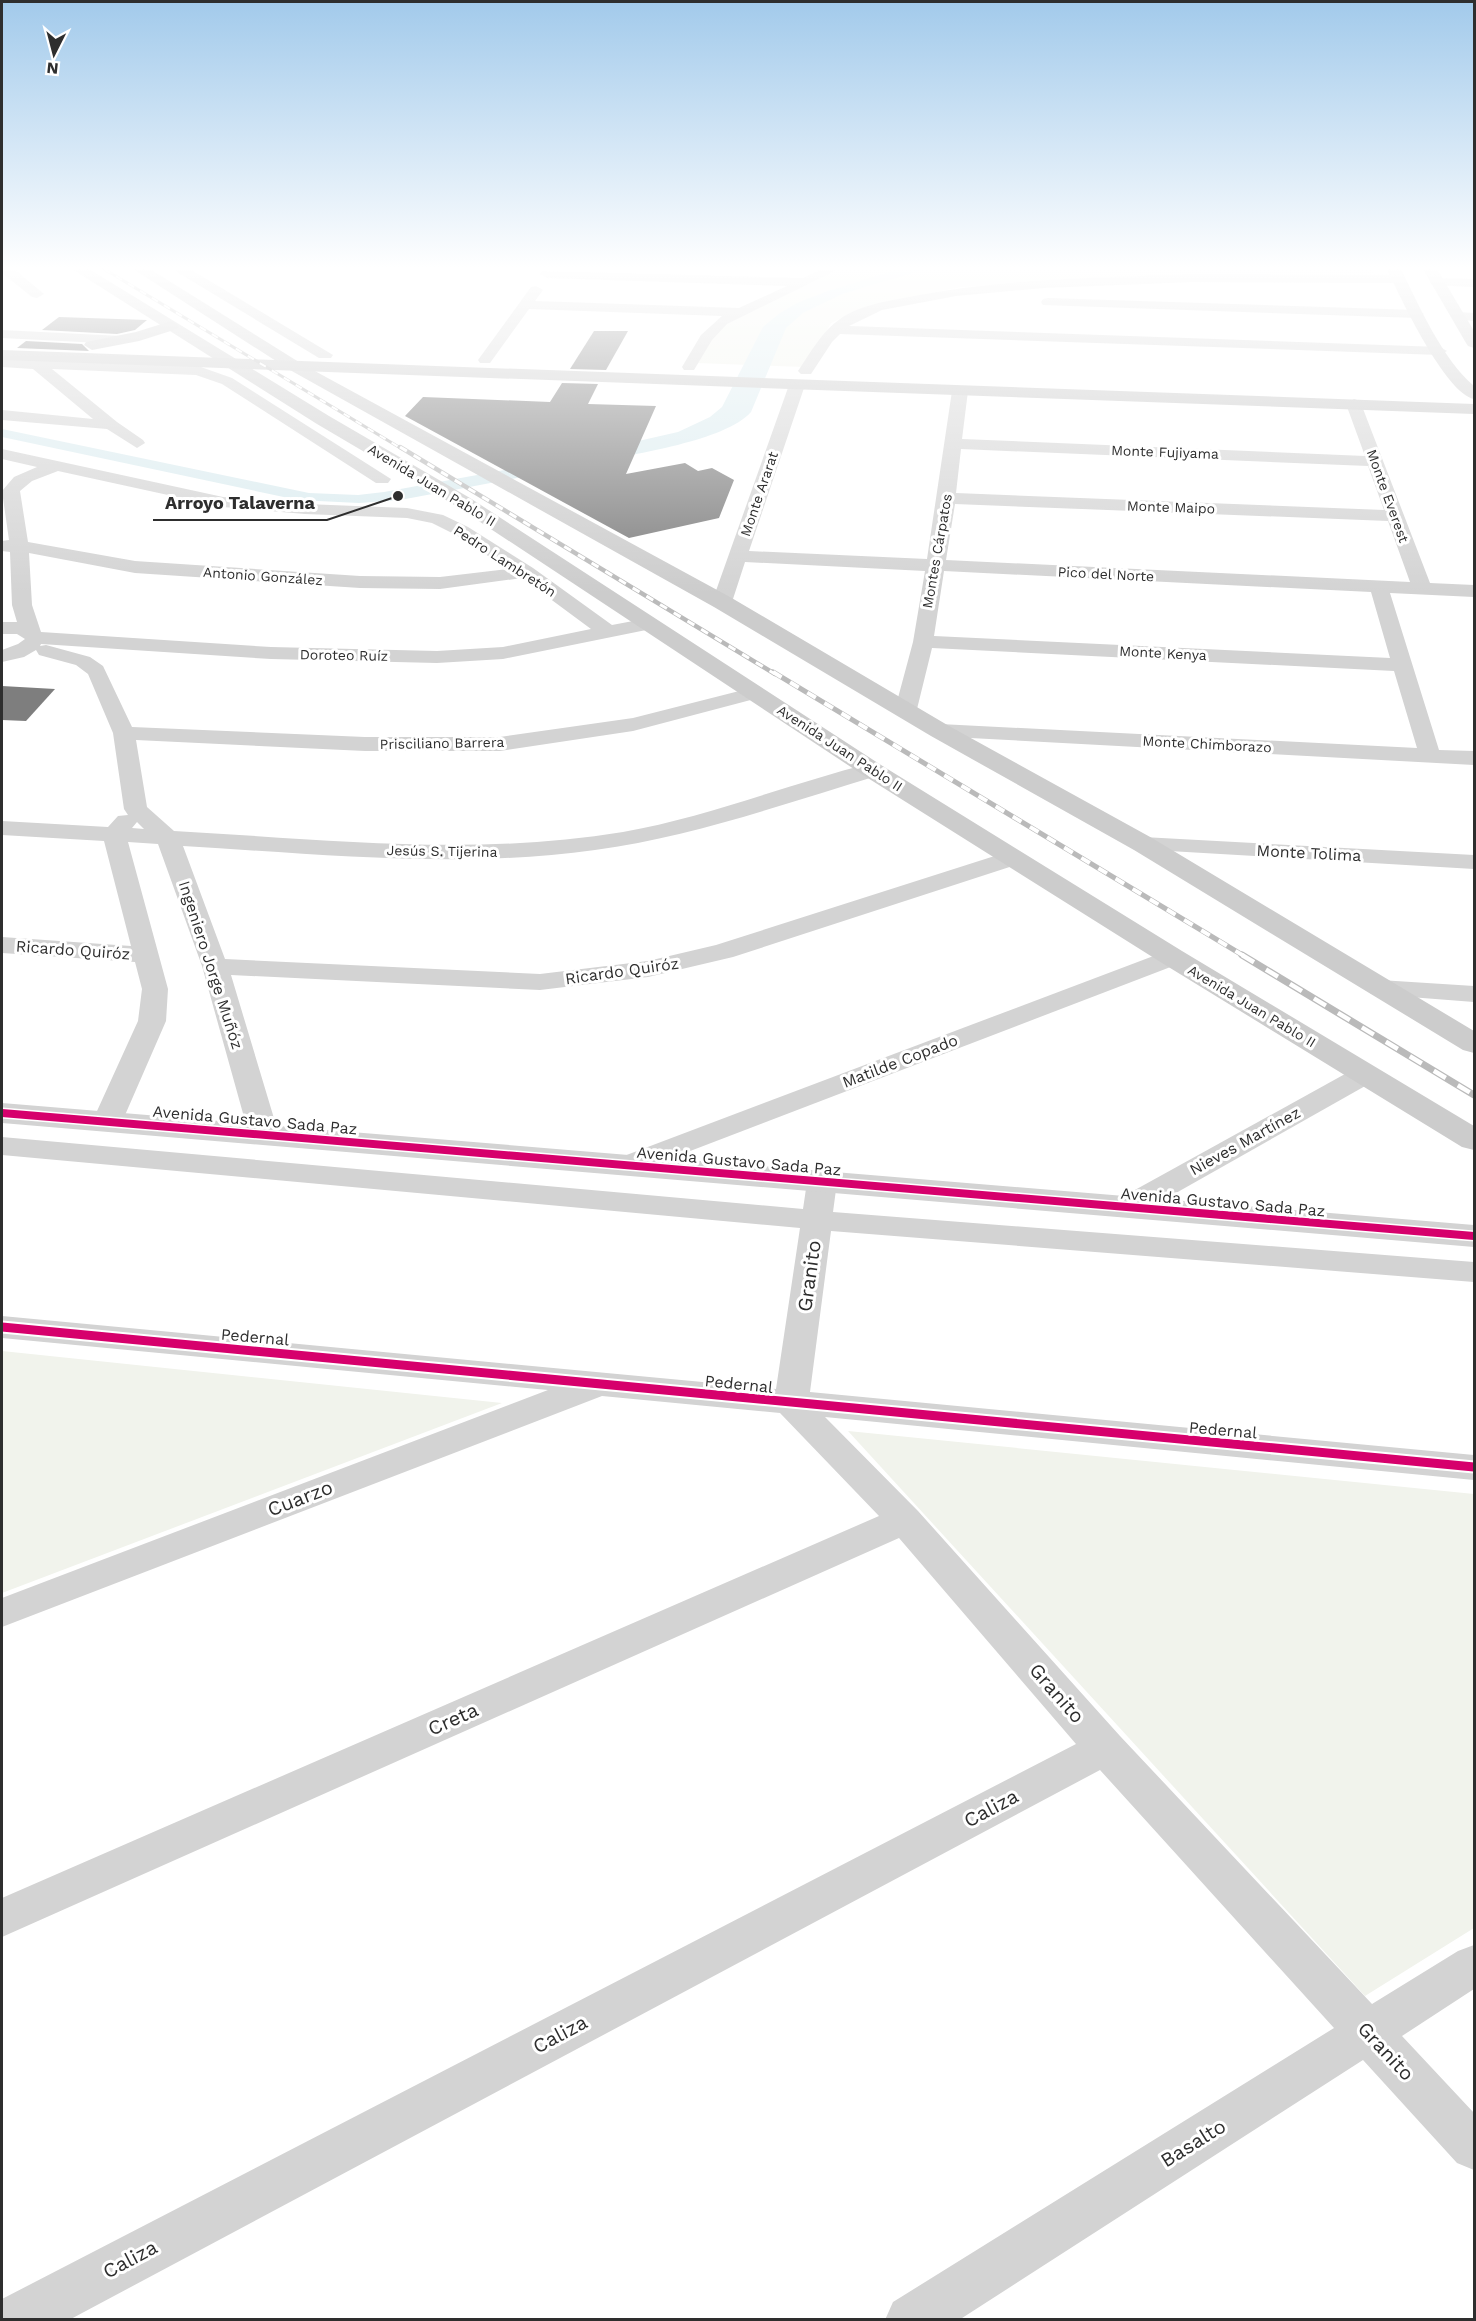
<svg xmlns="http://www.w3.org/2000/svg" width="1476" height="2321" font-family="'Work Sans',sans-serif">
<rect width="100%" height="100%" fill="#fff"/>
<g fill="#f1f3ec">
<polygon points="841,269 1372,269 1375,274 1182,274 961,287 870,305 831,323 805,367 696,363 717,329 806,283"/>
<polygon points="2,1351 502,1403 2,1593"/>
<polygon points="848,1431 1474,1494 1474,1928 1365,1996"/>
</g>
<path fill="#daebef" d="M899 269H926L842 294 803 313 786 328 751 412C725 441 634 454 595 462 530 476 465 488 400 500L359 503 298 500 2 437V429L309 493 358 495 384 492 537 464 678 432 710 417 722 407 763 327 780 313 797 303 828 291Z"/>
<g fill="#7e7e7e">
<polygon points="59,317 147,320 135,330 117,334 42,330"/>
<polygon points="594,331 628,331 606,370 570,369"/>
<polygon points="26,341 82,344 89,351 17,348"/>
<polygon points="562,383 598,384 588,404 656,406 626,474 685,463 698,471 712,468 734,480 719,518 629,538 405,416 423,397 550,402"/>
<polygon points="2,686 55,689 26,721 2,720"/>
</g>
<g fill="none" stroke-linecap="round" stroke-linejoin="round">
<g fill="#d3d3d3" fill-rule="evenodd">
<polygon points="2,269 14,269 44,294 37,298 32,297 2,273"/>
<polygon points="822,269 839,269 727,324 712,340 694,370 684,370 682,367 701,335 722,316 529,309 490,363 480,363 478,360 531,287 536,286 543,290 535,301 739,308 787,286 547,278 540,274 542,271 803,278"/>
<path d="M1193 274 1398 275 1405 279 1398 283 1193 282 1044 288 956 296 882 310 849 326 1440 347 1447 351 1440 355 840 334 832 342 811 374H801L798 371C811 352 822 331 840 319 861 304 890 301 914 296 1006 278 1100 278 1193 274Z"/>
<polygon points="1437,278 1474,279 1474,287 1432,285 1430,282"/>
<polygon points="1048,298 1417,310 1424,314 1417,318 1043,305 1041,302 1043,299"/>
<polygon points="1458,312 1474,313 1474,321 1453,319 1451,316 1453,313"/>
<polygon points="2,330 121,336 128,340 121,344 2,338"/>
<polygon points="2,359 175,364 198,366 232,378 391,479 388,483 376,483 222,384 196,375 52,369 117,422 143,440 145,443 137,448 107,429 2,420 2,410 93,419 33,369 2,367"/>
<path d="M797 380 805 385 749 551 927 559 952 391 960 386 968 391 962 439 1365 456 1346 404 1354 399 1360 401 1430 583 1474 585V597L1390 593 1439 750 1474 751V765L932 736 929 731 932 726 940 724 1417 748 1394 671 932 648 917 709 914 714 906 715 898 714 895 709 913 642 925 571 745 562 732 602 729 606H715L712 602 789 385ZM961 449 1368 466 1384 510 956 493ZM955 504 1388 521 1410 582 946 560ZM944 571 1371 592 1390 658 934 636Z"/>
<path d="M2 449 223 497 305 504 407 508 443 515 468 527 533 568 612 625 649 618 656 620 659 624 656 628 503 659 437 663 271 659 41 644 40 646 46 645 90 657 103 666 132 727 365 737H500L633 718 755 687 762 689 766 693 762 697 633 731 500 751H365L136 740 147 807 174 831C323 839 474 857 623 832 708 817 788 784 872 763L880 765 883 770 880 775C786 803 693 837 595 850 458 869 320 854 183 846L225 959 540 974 648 961 716 945 1004 853 1013 851 1022 853 1025 858 1022 863 733 957 648 977 540 990 231 975 279 1135 274 1141 264 1144 254 1141 249 1135 202 966 158 844 128 842 168 989 166 1021 122 1122 117 1128 107 1131 97 1128 92 1122 138 1021 142 989 135 962 2 953V937L131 946 104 841 2 835V821L108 827 118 816 128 815 124 809 113 733 88 674 76 665 39 655 36 650 24 657 2 662V650L18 644 25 639 17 634H2V622H17L12 605 10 552 2 551V541L9 540 2 491 14 477 37 467 2 459ZM58 471 223 507 305 514 407 518 432 523 456 535 508 569 440 577 360 576 135 561 28 542 20 491 32 481ZM29 553 135 573 360 588 440 589 522 578 591 629 503 647 437 651 271 647 41 632 32 605ZM137 822 144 829 132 828Z"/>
<polygon points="1143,837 1474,855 1474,869 1135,849 1131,844 1135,839"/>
<polygon points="1172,949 1181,951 1185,957 1181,963 638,1171 627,1174 616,1171 612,1165 616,1159"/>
<polygon points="1380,980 1474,986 1474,1002 1371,994 1367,988 1371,982"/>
<polygon points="1364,1066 1374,1069 1378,1075 1374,1081 1137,1215 1126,1217 1115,1215 1111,1208 1115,1201 1354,1069"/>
<polygon points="2,1137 803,1209 807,1182 811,1176 822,1173 833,1176 837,1182 833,1212 1474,1262 1474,1282 831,1231 810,1392 1474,1455 1474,1480 825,1417 918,1511 1120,1736 1372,2004 1458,1951 1474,1945 1474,1989 1402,2036 1474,2113 1474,2170 1457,2163 1363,2060 959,2320 885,2320 893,2302 1334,2028 1100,1770 69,2320 2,2320 2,2299 1076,1744 899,1538 2,1937 2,1898 879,1516 780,1413 602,1396 2,1627 2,1598 548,1390 2,1338 2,1316 776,1389 800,1228 2,1155"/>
</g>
<g fill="#d3d3d3" fill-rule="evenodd">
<polygon points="172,269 190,269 333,355 331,358 319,358"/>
<polygon points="2,1103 1474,1225 1474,1247 2,1123"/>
</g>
<g fill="#ccc" fill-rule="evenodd">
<polygon points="72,269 89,269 329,416 470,498 881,765 1182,951 1474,1126 1474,1150 1462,1147 1162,963 863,775 456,506 317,424"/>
<polygon points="133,269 150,269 302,364 730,597 949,726 1152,838 1474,1031 1474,1053 1463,1050 1134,850 931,736 714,607 290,370"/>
<path d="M1387 269H1401C1419 306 1443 360 1474 386V399C1445 393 1400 297 1387 269Z"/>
<polygon points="1423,269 1437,269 1474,331 1474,348 1468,346 1466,343"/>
</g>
<g fill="#c6c6c6" fill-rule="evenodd">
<polygon points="171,321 179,326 177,329 139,341 92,350 84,345 86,342 136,332"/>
<polygon points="2,350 1474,404 1474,414 2,360"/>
</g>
<g stroke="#bababa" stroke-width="3">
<polyline id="rail-far3" points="104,269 402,449"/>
</g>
<g stroke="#bababa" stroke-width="4.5">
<polyline id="rail-far2" points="400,447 775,674"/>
</g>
<g stroke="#bababa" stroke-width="5">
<polyline id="rail-far1" points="773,672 1244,956"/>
</g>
<g stroke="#bababa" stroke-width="7">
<polyline id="rail" points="1242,955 1474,1095"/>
</g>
<use href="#rail-far3" stroke="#fff" stroke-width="2" stroke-dasharray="7" stroke-linecap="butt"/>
<use href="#rail-far2" stroke="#fff" stroke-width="3" stroke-dasharray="8" stroke-linecap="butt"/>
<use href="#rail-far1" stroke="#fff" stroke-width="4" stroke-dasharray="10" stroke-linecap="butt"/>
<use href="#rail" stroke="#fff" stroke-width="4.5" stroke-dasharray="14" stroke-linecap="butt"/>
<g stroke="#fff" stroke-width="11">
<polyline id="cycleway-far1" points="2,1113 1474,1236"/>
</g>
<g stroke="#fff" stroke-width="13">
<polyline id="cycleway" points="2,1327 1474,1467"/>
</g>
<use href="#cycleway-far1" stroke="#d6006c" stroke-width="8"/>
<use href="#cycleway" stroke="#d6006c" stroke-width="9"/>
</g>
<linearGradient id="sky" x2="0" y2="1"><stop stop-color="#a2caeb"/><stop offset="0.45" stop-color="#fff"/><stop offset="1" stop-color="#fff" stop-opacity="0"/></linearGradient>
<rect width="1476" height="594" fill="url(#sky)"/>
<g text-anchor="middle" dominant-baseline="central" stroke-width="6" stroke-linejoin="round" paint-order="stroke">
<g font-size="14" fill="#2e2e2e" stroke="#fff">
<text transform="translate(1165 452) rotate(2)">Monte Fujiyama</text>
<text transform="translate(432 485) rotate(31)">Avenida Juan Pablo II</text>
<text transform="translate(759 494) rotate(-71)">Monte Ararat</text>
<text transform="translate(1388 496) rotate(70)">Monte Everest</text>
<text transform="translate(1171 507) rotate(2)">Monte Maipo</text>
<text transform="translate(937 551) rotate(-80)">Montes Cárpatos</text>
<text transform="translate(505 561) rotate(33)">Pedro Lambretón</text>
<text transform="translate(1106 574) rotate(3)">Pico del Norte</text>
<text transform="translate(263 576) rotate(4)">Antonio González</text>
<text transform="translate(1163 653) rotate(3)">Monte Kenya</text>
<text transform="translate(344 655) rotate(1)">Doroteo Ruíz</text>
<text transform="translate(442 743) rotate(-1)">Prisciliano Barrera</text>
<text transform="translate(1207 744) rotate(3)">Monte Chimborazo</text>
<text transform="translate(840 748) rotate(33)">Avenida Juan Pablo II</text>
<text transform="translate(442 851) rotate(1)">Jesús S. Tijerina</text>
<text transform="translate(1252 1006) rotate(31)">Avenida Juan Pablo II</text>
</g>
<g font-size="16" fill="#2e2e2e" stroke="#fff">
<text transform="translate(1309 853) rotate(3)">Monte Tolima</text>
<text transform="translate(73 950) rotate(4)">Ricardo Quiróz</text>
<text transform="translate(211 965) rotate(72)">Ingeniero Jorge Muñóz</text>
<text transform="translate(622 971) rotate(-8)">Ricardo Quiróz</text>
<text transform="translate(900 1061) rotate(-21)">Matilde Copado</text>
<text transform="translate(255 1120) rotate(5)">Avenida Gustavo Sada Paz</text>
<text transform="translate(1245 1141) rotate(-29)">Nieves Martínez</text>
<text transform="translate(739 1161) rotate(5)">Avenida Gustavo Sada Paz</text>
<text transform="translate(1223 1202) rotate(5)">Avenida Gustavo Sada Paz</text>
<text transform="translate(255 1337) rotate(5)">Pedernal</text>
<text transform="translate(739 1384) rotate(6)">Pedernal</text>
<text transform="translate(1223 1430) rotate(5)">Pedernal</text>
</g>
<g font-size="20" fill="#2e2e2e" stroke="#fff">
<text transform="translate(809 1276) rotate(-82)">Granito</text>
<text transform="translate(300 1498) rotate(-21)">Cuarzo</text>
<text transform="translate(1057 1693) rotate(49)">Granito</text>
<text transform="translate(453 1719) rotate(-24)">Creta</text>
<text transform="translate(991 1808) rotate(-28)">Caliza</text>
<text transform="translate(560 2034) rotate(-28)">Caliza</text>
<text transform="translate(1386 2051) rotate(47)">Granito</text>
<text transform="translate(1193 2143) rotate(-32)">Basalto</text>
<text transform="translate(130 2259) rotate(-28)">Caliza</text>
</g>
</g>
<path fill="none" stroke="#2e2e2e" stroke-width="2" d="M398 496L327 520H153"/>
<circle fill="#2e2e2e" stroke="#fff" stroke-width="2" cx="398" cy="496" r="6"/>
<g font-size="18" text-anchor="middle" font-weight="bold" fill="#2e2e2e" stroke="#fff" stroke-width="6" stroke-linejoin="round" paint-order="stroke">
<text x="240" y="509">Arroyo Talaverna</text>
</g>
<rect width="1476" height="2321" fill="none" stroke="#2e2e2e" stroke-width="6"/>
<g transform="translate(54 54) rotate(186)" stroke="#ffffff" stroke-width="4.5" paint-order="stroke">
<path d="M0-4.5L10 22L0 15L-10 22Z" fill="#2e2e2e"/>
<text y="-9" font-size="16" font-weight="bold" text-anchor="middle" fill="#2e2e2e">N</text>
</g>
</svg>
